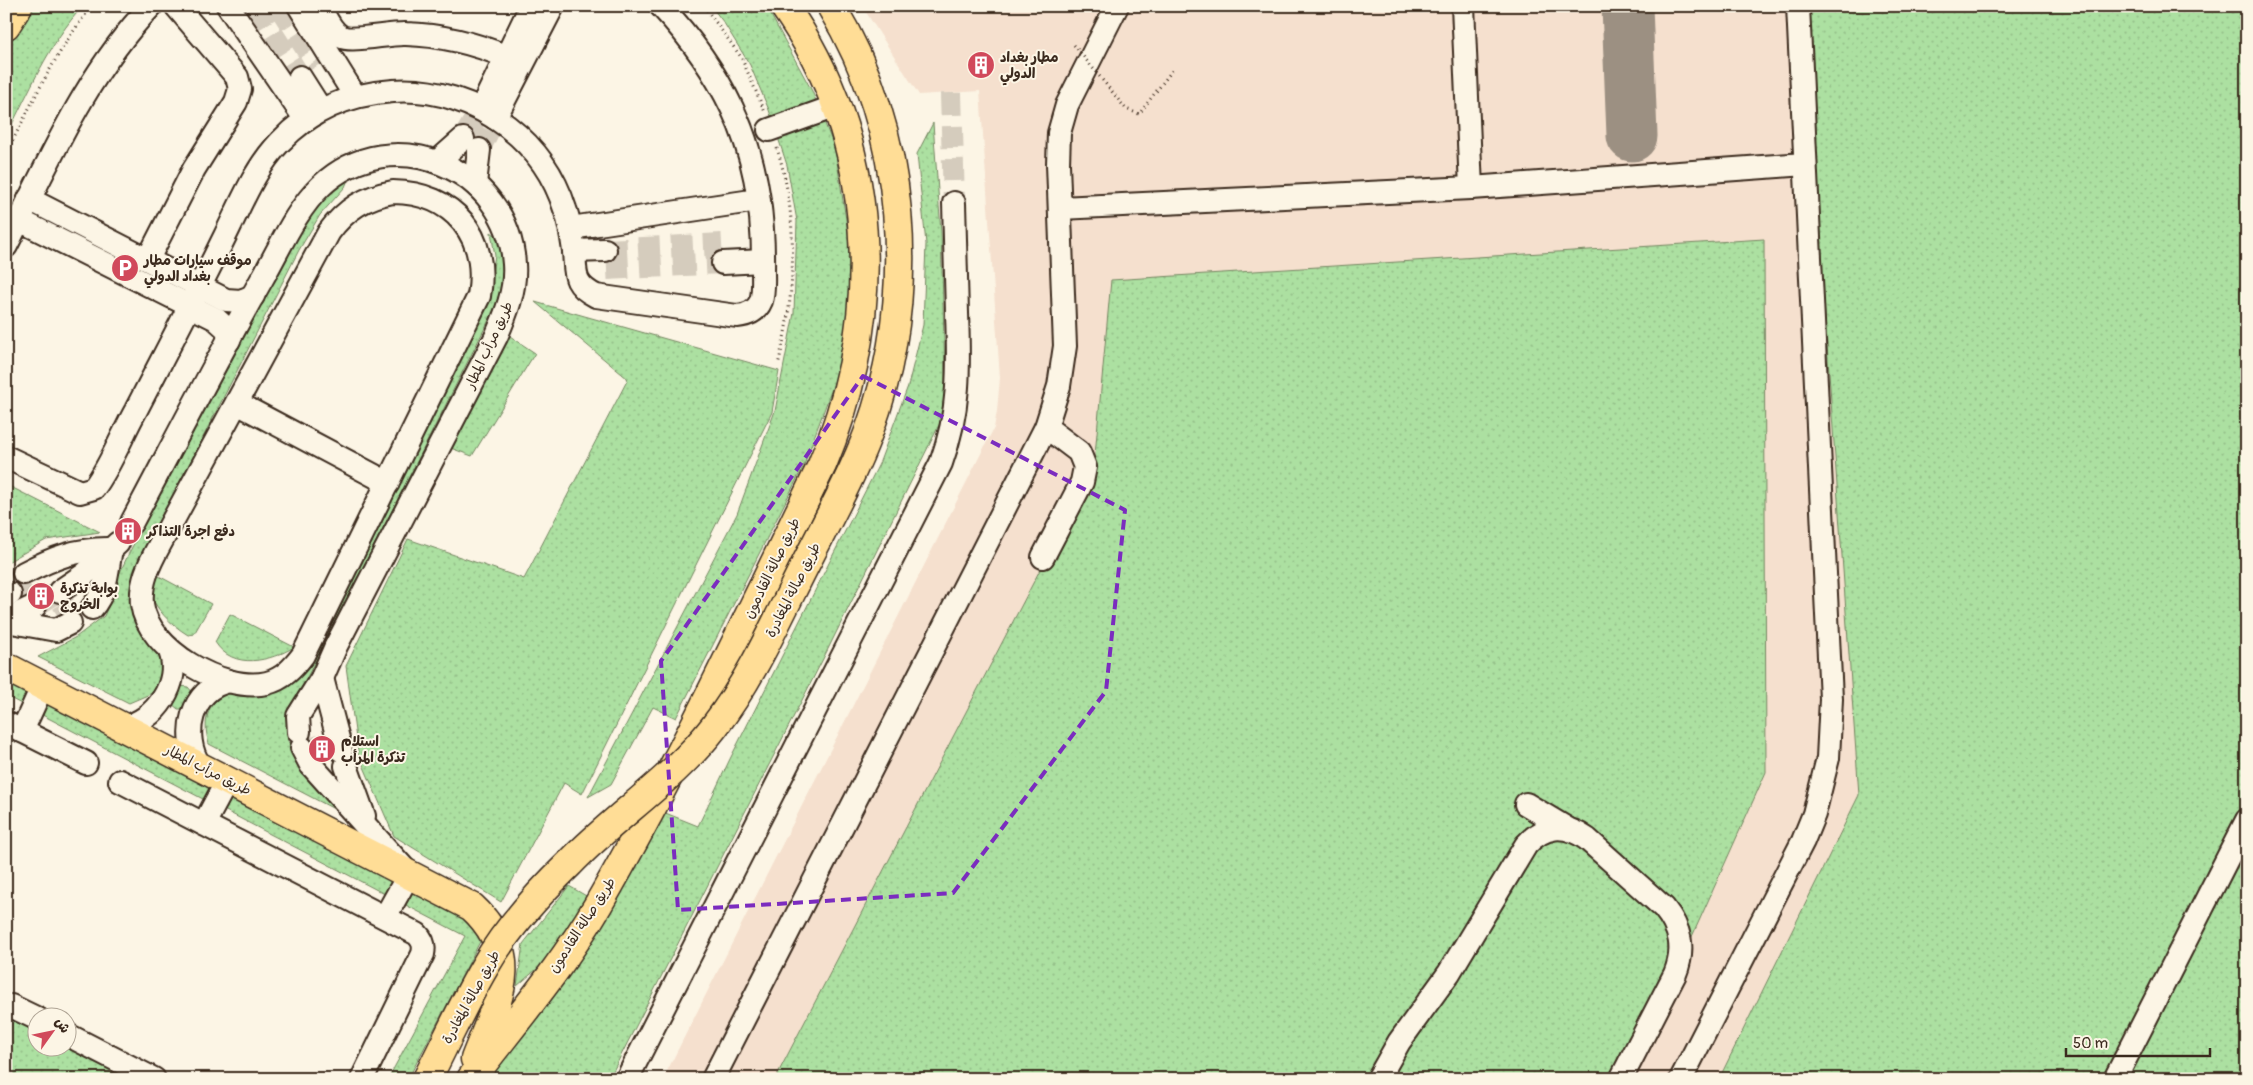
<svg xmlns="http://www.w3.org/2000/svg" width="2253" height="1085" font-family="Pangolin,'Playpen Sans Arabic',sans-serif">
<defs>
<pattern id="grass-dots" width="8" height="8" patternUnits="userSpaceOnUse" patternTransform="scale(1.25)"><rect width="8" height="8" fill="#ace0a1"/><path d="M2 2h.1M6 6h.1" fill="none" stroke="#95c08a" stroke-width="1.8" stroke-linecap="round"/></pattern>
</defs>
<rect width="100%" height="100%" fill="#fcf5e5"/>
<filter id="ink" filterUnits="userSpaceOnUse"><feTurbulence type="fractalNoise" baseFrequency=".02" numOctaves="2"/><feDisplacementMap in="SourceGraphic" scale="10" xChannelSelector="R" yChannelSelector="G"/><feConvolveMatrix kernelMatrix="1 2 1 2 8 2 1 2 1" color-interpolation-filters="sRGB"/></filter>
<g filter="url(#ink)">
<polygon fill="#f5e0ce" points="862,6 2247,6 2247,1079 663,1079 994,428 997,411 1000,378 980,91 919,95"/>
<g fill="url(#grass-dots)" stroke="#748560">
<path d="M30 6H83C49 43 29 92 6 136V46Z"/>
<polygon points="711,6 766,6 812,91 835,149 851,252 846,350 804,465 676,718 653,707 611,784 588,797 737,514 775,411 794,313 797,221 787,165 769,110 750,65 724,23"/>
<polygon points="1803,6 2247,6 2247,1063 2239,1079 1719,1079 1859,795"/>
<polygon points="933,123 941,232 946,411 827,651 609,1079 489,1079 663,812 698,826 730,759 879,464 908,386 923,325 926,244 917,154"/>
<polygon points="351,173 345,187 320,215 299,250 137,566 167,659 159,685 150,694 129,703 38,657 76,637 104,616 113,595 115,583 129,553 292,241 321,199"/>
<path d="M491 232 508 245 505 285 489 320 299 693 286 726 289 742 294 744 338 811 209 744C193 690 246 684 285 670L488 295 495 256Z"/>
<polygon points="1764,239 1766,772 1628,1079 775,1079 1094,466 1111,280"/>
<polygon points="535,302 779,371 772,412 582,794 564,783 501,902 394,836 358,753 346,666 408,539 524,579 628,379"/>
<polygon points="504,332 535,353 472,456 448,447"/>
<polygon points="7,485 100,532 46,540 6,563"/>
<path d="M155 574 211 604 194 634 188 635C169 623 156 610 148 589Z"/>
<path d="M230 614 294 647C271 661 233 671 215 642Z"/>
<polygon points="6,672 483,917 484,934 408,1079 388,1079 465,936 6,696"/>
<polygon points="180,686 188,687 193,693 185,709 178,709 172,704"/>
<polygon points="569,886 588,897 544,963 517,986 523,944"/>
<polygon points="6,1012 37,1028 38,1048 68,1048 68,1044 136,1079 6,1079"/>
</g>
<g fill="none" stroke-linecap="round" stroke-linejoin="round">
<polyline stroke="#9c9082" stroke-width="51" points="1627,6 1632,136"/>
<g stroke="#d5ccbd" stroke-width="22" stroke-dasharray="22 11" stroke-linecap="butt">
<polyline points="255,6 300,77"/>
<polyline points="279,6 317,66"/>
<polyline points="951,93 954,203"/>
<polyline points="463,139 481,109"/>
<polyline points="479,150 495,118"/>
<polyline points="605,250 722,244"/>
<polyline points="607,269 723,263"/>
<polyline points="10,594 36,579"/>
<polyline points="35,606 60,591"/>
<polyline points="59,618 83,603"/>
<polyline points="311,737 316,753"/>
</g>
<g stroke="#3b2a1e" stroke-width="26">
<g id="minor">
<polyline points="228,6 306,120"/>
<polyline points="299,6 355,96"/>
<path d="M319 6C325 16 331 32 342 37 352 42 391 33 406 34 442 35 474 43 507 57"/>
<polyline points="1463,6 1471,188"/>
<polyline points="300,77 321,110"/>
<polyline points="481,109 531,6"/>
<polyline points="495,118 553,6"/>
<polyline points="769,130 836,106"/>
<polyline points="437,162 463,139"/>
<polyline points="475,184 479,150"/>
<path d="M393 192C454 193 489 236 479 296L303 655C293 668 283 679 267 683 223 693 148 650 142 604 140 583 149 564 159 546L329 232C346 209 365 197 393 192Z"/>
<polyline points="29,199 226,300 241,301 253,296"/>
<polyline points="1060,208 1471,188 1805,164"/>
<polyline points="19,220 216,319 227,329 229,340"/>
<polyline points="571,228 758,200"/>
<path d="M6 246C49 162 85 75 151 6"/>
<polyline points="574,251 605,250"/>
<polyline points="148,259 194,169 236,102 240,89 237,77 176,6"/>
<polyline points="723,263 763,261"/>
<polyline points="237,403 388,483"/>
<path d="M6 457 80 492 94 488C111 465 122 435 136 410 166 352 196 295 225 236 241 204 255 168 280 142 310 110 350 94 393 91 434 88 476 102 508 127 535 148 555 177 565 209 570 222 572 237 574 251 576 273 572 284 596 296L737 316C747 315 757 311 761 301 764 292 763 280 763 271 764 216 756 158 732 108 714 70 690 37 661 6"/>
<path d="M132 522C175 441 217 359 262 279 280 248 295 211 321 186 392 119 508 168 514 264 516 290 506 314 496 337L336 646 322 678 298 716 299 732"/>
<polyline points="1043,557 1082,482 1085,467 1079,452 1046,427"/>
<path d="M24 573C53 558 78 548 111 549"/>
<polyline points="60,591 85,574 118,543"/>
<polyline points="6,596 10,594"/>
<path d="M92 608C107 591 107 570 111 549"/>
<polyline points="6,620 35,606"/>
<polyline points="6,621 56,630 70,623"/>
<polyline points="322,678 341,750"/>
<polyline points="6,723 86,763"/>
<path d="M123 727C155 722 182 682 170 651"/>
<polyline points="22,731 43,685"/>
<polyline points="302,748 311,765 409,874 385,917"/>
<path d="M200 766C180 736 191 689 229 681"/>
<polyline points="346,766 364,816"/>
<path d="M120 781 417 934C423 940 425 945 423 954L362 1079"/>
<polyline points="1526,804 1566,828"/>
<polyline points="204,824 227,781"/>
<polyline points="11,1006 38,1019"/>
<polyline points="68,1035 154,1079"/>
<path d="M627 1079 941 463C960 411 959 367 957 313 956 276 955 239 954 203"/>
<polyline points="713,1079 1046,427 1059,386 1065,346 1058,164 1059,133 1067,105 1117,6"/>
<path d="M1378 1079 1399 1042 1449 973 1526 845C1544 825 1565 823 1587 839L1664 908C1681 929 1685 949 1675 974L1621 1079"/>
<polyline points="1681,1079 1803,841 1814,814 1828,758 1831,699 1798,6"/>
<polyline points="2115,1079 2247,820"/>
</g>
</g>
<g stroke="#3b2a1e" stroke-width="31">
<g id="major">
<polyline points="6,25 18,6"/>
<path d="M6 667 472 907C525 956 497 1002 475 1059"/>
<path d="M471 1079C514 1023 562 967 598 905 680 763 750 613 822 465 885 315 880 143 784 6"/>
</g>
</g>
<g stroke="#3b2a1e" stroke-width="3" stroke-dasharray="1 4" stroke-linecap="butt">
<polyline points="704,6 741,57 765,112"/>
<path d="M777 148C799 219 796 293 778 365"/>
<path d="M6 154C32 103 56 51 92 6"/>
</g>
<use href="#minor" stroke="#fcf5e5" stroke-width="22"/>
<use href="#major" stroke="#ffdd96" stroke-width="28"/>
<g stroke="#3b2a1e" stroke-width="31" stroke-linecap="butt">
<path id="major-bridge" d="M427 1079C446 1042 463 1004 484 968 506 929 538 894 570 863 616 815 673 780 714 727 752 678 777 620 805 565 827 521 852 477 869 431 919 293 907 132 831 6"/>
</g>
<polyline stroke="#3b2a1e" stroke-width="3" stroke-dasharray="1 4" stroke-linecap="butt" points="1074,45 1126,109 1139,114 1174,68"/>
<use href="#major-bridge" stroke="#ffdd96" stroke-width="28"/>
</g>
</g>
<path fill="none" stroke="#7b2cbf" stroke-width="4" stroke-dasharray="10 6" stroke-linejoin="round" d="M863 376 1125 510 1106 691 953 893 678 910 661 661Z"/>
<defs>
<g id="building-disc" transform="scale(1.4375)"><circle r="9.5" fill="#d1495b" stroke="#fcf5e5"/><path d="M-4-6H4V6H1V3H-1V6H-4ZM-2.5-4.3h1.7v1.8h-1.7ZM.8-4.3h1.7v1.8H.8ZM-2.5-1h1.7V.8h-1.7ZM.8-1h1.7V.8H.8Z" fill="#fff"/></g>
<g id="parking-disc" transform="scale(1.4375)"><circle r="9.5" fill="#d1495b" stroke="#fcf5e5"/><path d="M-3.5-5.5H1a3.5 3.5 0 0 1 0 7H-1V5.5H-3.5ZM-1-3.4V-.6H.8a1.4 1.4 0 0 0 0-2.8Z" fill="#fff"/></g>
</defs>
<g fill-rule="evenodd">
<use href="#building-disc" x="981" y="65"/>
<use href="#parking-disc" x="125" y="268"/>
<use href="#building-disc" x="128" y="531"/>
<use href="#building-disc" x="41" y="596"/>
<use href="#building-disc" x="322" y="749"/>
</g>
<g text-anchor="middle" dominant-baseline="central" stroke-width="4" stroke-linejoin="round" paint-order="stroke">
<g font-size="14" font-weight="bold" fill="#3b2a1e" stroke="#fcf5e5" text-anchor="start">
<text x="1000" y="57">مطار بغداد<tspan x="1000" dy="16">الدولي</tspan></text>
<text x="144" y="260">موقف سيارات مطار<tspan x="144" dy="16">بغداد الدولي</tspan></text>
<text x="147" y="531">دفع اجرة التذاكر</text>
<text x="60" y="588">بوابة تذكرة<tspan x="60" dy="16">الخروج</tspan></text>
<text x="341" y="741">استلام<tspan x="341" dy="16">تذكرة المرأب</tspan></text>
</g>
<g font-size="14" fill="#3b2a1e" stroke="#fcf5e5">
<text transform="translate(489 345) rotate(-65)">طريق مرأب المطار</text>
<text transform="translate(772 568) rotate(-64)">طريق صالة القادمون</text>
<text transform="translate(793 590) rotate(-63)">طريق صالة المغادرة</text>
<text transform="translate(208 770) rotate(27)">طريق مرأب المطار</text>
<text transform="translate(582 925) rotate(-57)">طريق صالة القادمون</text>
<text transform="translate(471 997) rotate(-61)">طريق صالة المغادرة</text>
</g>
</g>
<rect width="2253" height="1085" fill="none" stroke="#fcf5e5" stroke-width="25"/>
<rect x="12" y="12" width="2228" height="1060" fill="none" stroke="#3b2a1e" stroke-width="2" filter="url(#ink)"/>
<g transform="translate(52 1032) rotate(57)"><circle r="24" fill="#fcf5e5" stroke="#afa495"/>
<path d="M0-4L9 19L0 12L-9 19Z" fill="#d1495b"/>
<text y="-8" font-size="14" font-weight="bold" text-anchor="middle" fill="#3b2a1e">ش</text>
</g>
<path d="M2066 1048v8h144v-8" fill="none" stroke="#3b2a1e" stroke-width="2.5"/>
<text x="2073" y="1048" font-size="15" fill="#3b2a1e" stroke="#fcf5e5" stroke-width="4" paint-order="stroke">50 m</text>
</svg>
